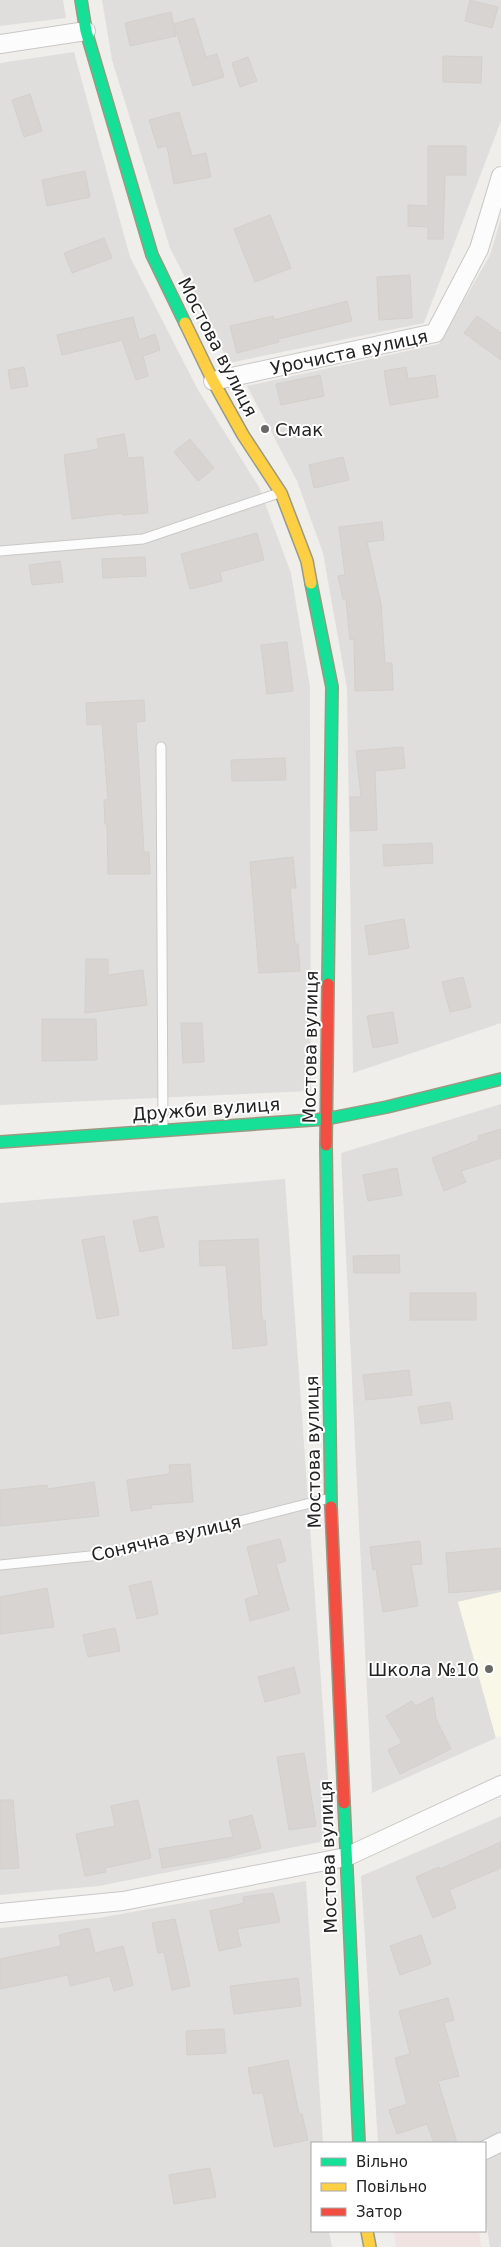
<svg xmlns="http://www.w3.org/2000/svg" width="501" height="2247" font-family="'DejaVu Sans',sans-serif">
<rect width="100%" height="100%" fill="#f0eeeb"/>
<g fill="#dfdedc">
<polygon points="0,0 63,0 66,18 0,26"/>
<polygon points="102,0 501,0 501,121 424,323 229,363 170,248 112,60"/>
<polygon points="74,52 130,257 198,390 259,487 291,573 310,687 311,1091 0,1105 0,63"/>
<polygon points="501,218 501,1023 353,1073 347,688 323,553 297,481 247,386 439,344 490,255"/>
<polygon points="501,1104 501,1592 458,1602 496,1738 372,1793 341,1153"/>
<polygon points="285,1179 331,1820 320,1842 99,1886 0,1895 0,1203"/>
<polygon points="501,1816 501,2135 485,2143 378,2143 361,1876"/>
<polygon points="306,1881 323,2143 312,2143 312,2231 329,2231 332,2247 0,2247 0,1928 98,1918"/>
<polygon points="501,2150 501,2247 490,2247 485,2215 485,2157"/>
</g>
<polygon fill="#f1e3e1" points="394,2231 479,2231 481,2247 396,2247"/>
<polygon fill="#f8f7e8" points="501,1592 501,1736 496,1738 458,1602"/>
<g fill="#d7d4d2" stroke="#d3d0cc">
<polygon points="470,0 498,7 492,28 465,21"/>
<polygon points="171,12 176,36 130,46 125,23"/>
<polygon points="194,18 206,57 217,54 224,77 193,86 174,24"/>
<polygon points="443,56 482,57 481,83 443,82"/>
<polygon points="248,57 257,81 240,87 232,63"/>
<polygon points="30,94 42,131 24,137 12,100"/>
<polygon points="179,112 192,156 206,153 211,177 174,184 167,146 158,148 149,120"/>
<polygon points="428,146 466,146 466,175 445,175 443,239 428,239 428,227 408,226 408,205 428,206"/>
<polygon points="85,171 90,197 47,206 42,180"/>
<polygon points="270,215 291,268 255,282 234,229"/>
<polygon points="104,238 112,258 72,273 64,253"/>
<polygon points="410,275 412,318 379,320 377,277"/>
<polygon points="347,301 352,321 278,339 279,342 237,353 230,326 273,316 274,320"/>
<polygon points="477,316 501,333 501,360 464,333"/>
<polygon points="133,317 139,340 155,334 160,350 143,356 148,376 136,380 122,340 62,355 57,335"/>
<polygon points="24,367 28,386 11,389 8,370"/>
<polygon points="406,367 408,379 435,375 438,397 390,405 384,371"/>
<polygon points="320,375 324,396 281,405 276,384"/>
<polygon points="124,434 128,458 143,457 148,513 122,515 122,513 72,519 64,455 99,449 97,439"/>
<polygon points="190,439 214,468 198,481 174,452"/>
<polygon points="343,457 349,480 314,488 309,465"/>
<polygon points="382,522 384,540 367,542 381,604 385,663 392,663 393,690 355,691 354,639 350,640 346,599 343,599 338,576 345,575 339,527"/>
<polygon points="257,533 264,560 220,572 222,581 190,589 181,554"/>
<polygon points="145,557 146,576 103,578 102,559"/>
<polygon points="60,561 63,582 32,585 29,565"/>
<polygon points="287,642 293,691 267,694 261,645"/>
<polygon points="144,700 145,721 136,722 144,852 149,852 150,874 108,874 107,824 105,824 104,800 108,800 102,724 87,725 86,703"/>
<polygon points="403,747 405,768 375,771 377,830 351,831 350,797 361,797 356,751"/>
<polygon points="285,758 286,780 232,781 231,760"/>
<polygon points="432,843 433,863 384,866 383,845"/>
<polygon points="293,857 296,888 290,888 295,944 298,944 300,971 259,973 250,862"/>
<polygon points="404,919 409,948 369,955 365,926"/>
<polygon points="86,959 108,959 108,975 143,970 147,1005 85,1013"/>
<polygon points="463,977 471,1007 450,1012 442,982"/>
<polygon points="393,1012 398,1043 373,1048 367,1016"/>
<polygon points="42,1019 96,1019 97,1060 42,1061"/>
<polygon points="181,1023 202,1023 204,1062 183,1063"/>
<polygon points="501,1129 501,1158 461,1171 466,1182 444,1191 432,1158 479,1140 478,1136"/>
<polygon points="397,1168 402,1195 368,1201 363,1175"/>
<polygon points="157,1216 164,1247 140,1252 133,1221"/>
<polygon points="104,1236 119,1315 97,1319 82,1240"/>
<polygon points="258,1239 262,1320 265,1320 267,1345 233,1349 226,1265 200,1266 199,1241"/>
<polygon points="399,1255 400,1273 354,1273 353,1256"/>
<rect x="410" y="1293" width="66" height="27"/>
<polygon points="409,1370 412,1395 366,1400 363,1375"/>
<polygon points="450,1402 453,1419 421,1424 418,1407"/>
<polygon points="190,1464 193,1502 151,1505 152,1508 131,1511 127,1480 170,1474 169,1465"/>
<polygon points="94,1482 99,1516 0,1526 0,1490 47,1485 48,1489"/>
<polygon points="280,1539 286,1561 276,1564 289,1610 250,1621 245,1599 259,1595 247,1547"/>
<polygon points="420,1541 422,1564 411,1565 418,1606 383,1612 376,1569 373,1570 370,1547"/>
<polygon points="501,1548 501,1589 449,1593 446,1553"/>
<polygon points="151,1581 158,1614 137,1619 129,1586"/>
<polygon points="47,1588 54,1627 0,1634 0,1597"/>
<polygon points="115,1628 120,1651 88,1657 83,1635"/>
<polygon points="294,1667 300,1693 265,1702 258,1677"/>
<polygon points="433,1697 436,1719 451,1749 400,1774 388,1750 402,1743 386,1716 412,1701 416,1706"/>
<polygon points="304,1753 316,1826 289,1830 277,1757"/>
<polygon points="0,1800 13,1800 19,1868 0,1869"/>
<polygon points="138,1800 151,1858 105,1868 106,1872 85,1876 76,1834 115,1826 111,1806"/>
<polygon points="252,1815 261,1848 228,1857 162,1868 159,1849 233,1837 229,1821"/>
<polygon points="501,1842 501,1868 449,1890 456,1908 433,1918 416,1877 439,1867 440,1869"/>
<polygon points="273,1893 280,1922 237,1929 241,1946 219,1951 210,1911 244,1903 243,1897"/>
<polygon points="175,1919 190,1986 172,1990 164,1952 158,1953 152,1923"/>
<polygon points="89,1928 95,1953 123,1946 133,1985 114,1991 110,1976 70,1986 68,1975 0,1989 0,1959 61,1946 59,1935"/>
<polygon points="421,1935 431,1964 400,1975 390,1946"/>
<polygon points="298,1978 301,2006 234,2014 230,1986"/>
<polygon points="448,1998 454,2020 444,2023 459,2076 438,2081 457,2143 434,2143 427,2124 397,2134 389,2110 407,2104 395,2058 410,2054 399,2011"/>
<polygon points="224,2029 226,2053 187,2055 186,2031"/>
<polygon points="288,2060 299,2114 302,2114 308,2140 274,2147 263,2093 253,2094 248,2068"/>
<polygon points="210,2168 216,2197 174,2204 169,2175"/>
</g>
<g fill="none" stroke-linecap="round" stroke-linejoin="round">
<g stroke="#c9c8c7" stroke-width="11">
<g id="lane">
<polyline points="0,551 143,539 279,493"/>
<polyline points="161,747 163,1129"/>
<polyline points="0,1565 110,1554 330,1498"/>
</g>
</g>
<g stroke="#c9c8c7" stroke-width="20">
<g id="street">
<polyline points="0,44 86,31"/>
<polyline points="213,381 435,333 479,249 501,176"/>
<polyline points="0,1913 123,1901 346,1857 501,1785"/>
<polyline points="485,2150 501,2142"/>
</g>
</g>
<g stroke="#999a82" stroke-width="14">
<g id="fast">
<polyline points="81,0 86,31 152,255 185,323"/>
<polyline points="311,583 332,687 328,984"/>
<polyline points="0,1142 326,1119 387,1107 501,1079"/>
<polyline points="326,1145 331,1507"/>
<polyline points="344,1803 359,2143"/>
</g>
</g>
<g stroke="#999a82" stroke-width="14">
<g id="slow">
<polyline points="185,323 213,381 243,435 281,493 307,561 311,583"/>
<polyline points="367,2231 370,2247"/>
</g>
</g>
<g stroke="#999a82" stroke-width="14">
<g id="jam">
<polyline points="326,1145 328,984"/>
<polyline points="331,1507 344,1803"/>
</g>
</g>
<use href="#lane" stroke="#fdfcfc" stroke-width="9"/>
<use href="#street" stroke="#fdfcfc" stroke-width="18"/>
<use href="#fast" stroke="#16e098" stroke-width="11"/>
<use href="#slow" stroke="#ffcf43" stroke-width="11"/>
<use href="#jam" stroke="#f24e42" stroke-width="11"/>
</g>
<g fill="#6a6968" stroke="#fff" stroke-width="2">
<circle cx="265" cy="429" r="5"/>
<circle cx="489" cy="1669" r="5"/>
</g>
<g text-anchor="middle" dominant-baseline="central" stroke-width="4" stroke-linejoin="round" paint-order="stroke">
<g font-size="18" fill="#222" stroke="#fff">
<text transform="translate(218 347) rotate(63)">Мостова вулиця</text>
<text transform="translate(349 352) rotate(-12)">Урочиста вулиця</text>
<text transform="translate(310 1047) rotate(-89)">Мостова вулиця</text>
<text transform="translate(206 1109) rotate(-4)">Дружби вулиця</text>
<text transform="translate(313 1452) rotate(-91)">Мостова вулиця</text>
<text transform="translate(166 1538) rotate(-13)">Сонячна вулиця</text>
<text transform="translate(328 1857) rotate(-92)">Мостова вулиця</text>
</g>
<g font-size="18" fill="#222" stroke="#fff" text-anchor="start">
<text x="275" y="429">Смак</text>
<text x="479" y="1669" text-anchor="end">Школа №10</text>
</g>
</g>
<rect x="311" y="2142" width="175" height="90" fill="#ffffff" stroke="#a7a7a7"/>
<rect x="321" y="2158" width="25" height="8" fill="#16e098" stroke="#a7a7a7"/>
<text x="356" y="2167" font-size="15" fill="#222222">Вільно</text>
<rect x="321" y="2183" width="25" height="8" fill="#ffcf43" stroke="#a7a7a7"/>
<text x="356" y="2192" font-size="15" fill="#222222">Повільно</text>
<rect x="321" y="2208" width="25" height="8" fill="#f24e42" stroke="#a7a7a7"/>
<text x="356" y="2217" font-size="15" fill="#222222">Затор</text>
</svg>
